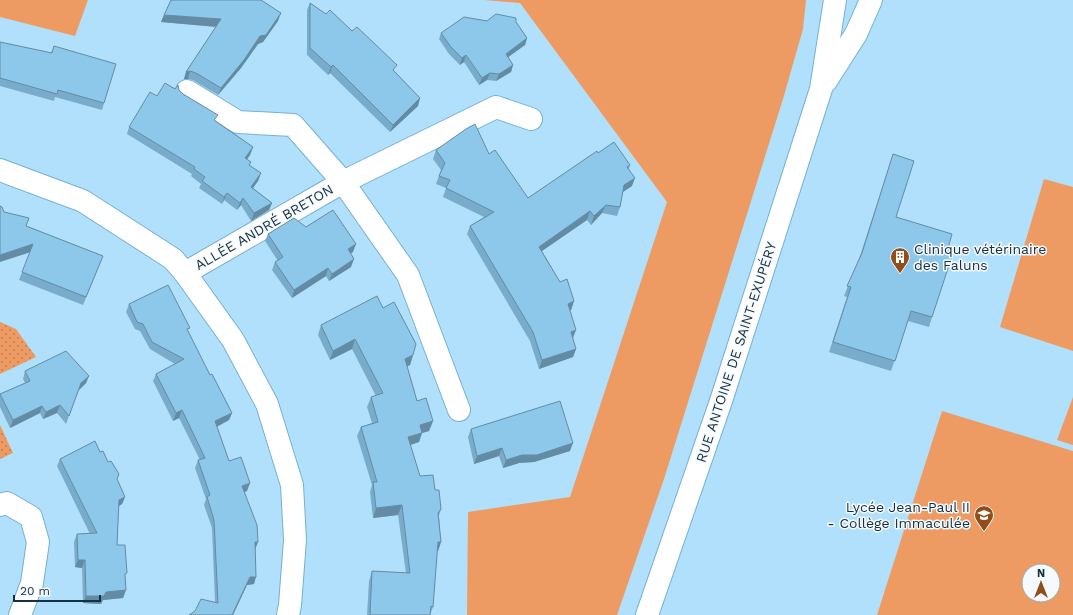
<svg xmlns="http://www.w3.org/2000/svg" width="1073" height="615" font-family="'Work Sans',sans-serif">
<defs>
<pattern id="park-dots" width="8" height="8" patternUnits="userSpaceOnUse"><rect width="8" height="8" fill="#ed9b62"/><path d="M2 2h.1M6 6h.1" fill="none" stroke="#bf7f52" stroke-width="1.8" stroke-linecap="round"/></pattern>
</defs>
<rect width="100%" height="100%" fill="#b1e0fc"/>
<g fill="#ed9b62" fill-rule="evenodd">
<polygon points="0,0 88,0 75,36 0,17"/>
<polygon points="484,0 806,0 803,29 783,99 664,479 617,615 467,615 468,512 570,497 667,202 520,3"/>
<polygon points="1044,179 1073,187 1073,351 1000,327"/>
<polygon points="1073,397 1073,445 1057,440"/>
<path d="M942 411 1073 451V615H877ZM1029 571H1053V595H1029Z"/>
</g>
<g fill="url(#park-dots)">
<polygon points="0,322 16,329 36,357 0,374"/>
<polygon points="0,425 13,453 0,459"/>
</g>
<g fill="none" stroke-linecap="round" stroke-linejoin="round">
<g stroke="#75b0d2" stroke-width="24">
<g id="minor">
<polyline points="826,81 856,34 871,0"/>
<polyline points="187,91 238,122 293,125 343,182 408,275 459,410"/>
<polyline points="0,170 83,201 173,259 185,273 233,340 267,404 292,485 295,540 290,605 288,615"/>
<polyline points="185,273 343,182 496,107 531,119"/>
<polyline points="0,505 7,503 31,517 38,542 32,583 20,615"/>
<polyline points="647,615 721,401 821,89 835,0"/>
</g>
</g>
<use href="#minor" stroke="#fff" stroke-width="22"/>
</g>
<g fill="#79acca">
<polygon points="310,3 394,71 420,98 418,106 390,132 330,73 328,75 307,55 307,10"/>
<polygon points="164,15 278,21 263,42 258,44 241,68 218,95 193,80 188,79 184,79 186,72 216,27 161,22"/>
<polygon points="487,21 516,22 527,38 525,45 508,57 513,65 511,72 496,81 487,80 479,85 464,62 460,65 449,54 439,39 441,33"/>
<polygon points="0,42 51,53 54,46 104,103 102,110 55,97 54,101 0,86"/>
<polygon points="175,89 179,90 183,94 216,121 253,147 250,155 247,159 250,166 261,173 258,181 253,188 272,203 269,210 251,221 241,205 237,210 224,200 222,204 199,188 201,184 191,176 192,174 127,134 129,127 157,96"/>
<polygon points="436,150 489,154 528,198 598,153 630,165 629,169 632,186 623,192 620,207 617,216 602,213 591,225 587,220 542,251 560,282 574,301 571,310 570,310 573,338 576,349 573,357 539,369 530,341 467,234 470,226 484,217 443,197 446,188 436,184 441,170 433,159"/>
<polygon points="893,154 896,217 948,248 932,317 929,327 908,321 891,371 829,352 847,297 844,296 860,256"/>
<polygon points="4,212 27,226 103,256 83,305 19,280 30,252"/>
<polygon points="268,234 353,252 350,254 351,267 329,281 326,276 292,298 272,270 275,262 278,261 265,241"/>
<polygon points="129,304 188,332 210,375 232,413 229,420 217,427 229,461 247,491 244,492 255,550 254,584 247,585 233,615 189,615 215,602 212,528 204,505 206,499 195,468 198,460 200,460 179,418 173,421 153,381 156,374 175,364 150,349 140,331 135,329 126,312"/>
<polygon points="383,308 413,355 410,365 407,366 417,401 433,421 429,431 422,433 419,442 410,445 420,476 435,490 441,509 439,516 441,542 438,551 437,552 433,607 430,615 367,615 369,581 372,571 406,573 398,515 373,518 370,492 372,485 357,436 361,427 372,423 367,407 371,397 376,396 352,349 330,360 318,335 321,325"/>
<polygon points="25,371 89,376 86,383 78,391 66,424 57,413 43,419 40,413 10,428 0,407 0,394 25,383 23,379"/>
<polygon points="471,429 570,451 534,462 519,463 503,468 499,456 474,464 468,437"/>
<polygon points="100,452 108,462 117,479 125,497 122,504 119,506 117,545 125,579 126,590 123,598 103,600 101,604 83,603 82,568 75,567 74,542 77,534 90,534 57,466 60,459"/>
</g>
<g fill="#638ca4">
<polygon points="281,13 278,21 263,42 258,44 241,68 218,95 221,88 260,36"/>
<polygon points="164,15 221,19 219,27 161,22"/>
<polygon points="527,38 525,45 503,61 506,54"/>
<polygon points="466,55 464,62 460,65 462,58"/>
<polygon points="333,65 330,73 328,75 331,67"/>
<polygon points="513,65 511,72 496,81 499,74"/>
<polygon points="190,71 188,79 184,79 186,72"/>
<polygon points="490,73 487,80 479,85 482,78"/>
<polygon points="420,98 418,106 390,132 393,125"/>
<polygon points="253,147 250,155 243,165 245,158"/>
<polygon points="261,173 258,181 248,195 251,187"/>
<polygon points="635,178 632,186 621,193 624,185"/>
<polygon points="227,193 224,200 222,204 224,197"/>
<polygon points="243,198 241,205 237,210 240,203"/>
<polygon points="272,203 269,210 251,221 254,213"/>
<polygon points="606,205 602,213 591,225 594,216"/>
<polygon points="590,211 587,220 536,255 539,247"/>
<polygon points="33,244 31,252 0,262 0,255"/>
<polygon points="356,244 353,252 345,257 348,249"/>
<polygon points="354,259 351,267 329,281 332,274"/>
<polygon points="328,268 326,276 292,298 294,290"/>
<polygon points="574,301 571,310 565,312 568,304"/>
<polygon points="576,330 573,338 568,340 571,332"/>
<polygon points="355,339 352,349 330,360 333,351"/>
<polygon points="576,349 573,357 539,369 542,360"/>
<polygon points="413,355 410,365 401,369 405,359"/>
<polygon points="89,376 86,383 78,391 66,424 81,383"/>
<polygon points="60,405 57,413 43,419 46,412"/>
<polygon points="42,406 40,413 10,428 13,420"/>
<polygon points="182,410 179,418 173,421 176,413"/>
<polygon points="232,413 229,420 212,429 215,421"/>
<polygon points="433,421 429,431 422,433 419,442 404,447 408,437 420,425"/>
<polygon points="573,443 570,451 534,462 519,463 503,468 506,460 522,455"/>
<polygon points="502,448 499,456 474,464 477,456"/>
<polygon points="250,483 247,491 239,494 242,486"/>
<polygon points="125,497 122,504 117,507 119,500"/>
<polygon points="402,505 398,515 373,518 376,508"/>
<polygon points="255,542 258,542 255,550"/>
<polygon points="438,542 441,542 438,551 434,552"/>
<polygon points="78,560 85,560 82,568 75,567"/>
<polygon points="250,577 256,577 254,584 247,585 233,615 232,615"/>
<polygon points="126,590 123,598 103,600 101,604 83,603 86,596 106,592"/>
</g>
<g fill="#8dc8eb" stroke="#638ca4">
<polygon points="171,0 261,0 281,13 266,35 260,36 244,60 221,88 196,73 190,71 186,72 221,19 164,15"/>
<polygon points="310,3 326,14 330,10 352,31 357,27 397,65 393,70 420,98 393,125 333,65 331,67 310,48"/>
<polygon points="496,14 516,18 516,22 527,38 506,54 513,65 499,74 490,73 482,78 466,55 462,58 451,47 441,33 464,17 487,21"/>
<polygon points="0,42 52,53 54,46 116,64 104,103 58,90 57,94 0,78"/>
<polygon points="165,83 175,89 178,85 179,90 183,94 218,115 214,120 253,147 245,158 251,162 249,165 261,173 251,187 272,203 254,213 243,198 240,203 227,193 224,197 202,181 205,177 194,169 195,167 129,127 150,92 157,96"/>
<polygon points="475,124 489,154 495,150 528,198 597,151 598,153 614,142 630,165 627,167 635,178 624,185 620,207 606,205 594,216 590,211 539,247 560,282 567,279 574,301 568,304 576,330 571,332 576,349 542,360 533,332 470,226 494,212 446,188 450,180 439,176 445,163 436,150 466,129"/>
<polygon points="893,154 914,161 896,217 952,234 948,248 954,250 932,317 911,311 895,361 833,342 851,287 847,286 862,253"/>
<polygon points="0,206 2,207 4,212 29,218 26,226 103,256 86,297 22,272 33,244 0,255"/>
<polygon points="333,210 356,244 348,249 354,259 332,274 328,268 294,290 275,262 283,257 268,234 294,218 306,227"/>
<polygon points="168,285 190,328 187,329 210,375 212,374 232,413 215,421 229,461 241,457 250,483 242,486 257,525 258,542 255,542 256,577 250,577 232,615 189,615 195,611 201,599 218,603 214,520 207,497 210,495 198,460 205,458 182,410 176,413 156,374 184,359 152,342 143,324 137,322 129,304"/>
<polygon points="377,296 383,308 394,302 416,344 413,355 405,359 417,401 426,398 433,421 420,425 422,433 408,437 420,476 433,475 435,490 439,490 441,509 438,513 441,542 438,542 433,607 431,606 430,615 370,615 372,571 410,573 402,505 376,508 373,482 377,482 361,427 378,422 371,397 383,393 355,339 333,351 321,325"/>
<polygon points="66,351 89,376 81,383 69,416 60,405 46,412 42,406 13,420 0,394 30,381 25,371"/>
<polygon points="560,401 573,443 537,455 522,455 506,460 502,448 477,456 471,429"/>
<polygon points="95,441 100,452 103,451 108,462 111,461 119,474 117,479 125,497 119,500 117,545 125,545 127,573 125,574 126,590 106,592 104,596 86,596 85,560 78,560 77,534 97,533 60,459"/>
</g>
<defs>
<g id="building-pin" transform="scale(1)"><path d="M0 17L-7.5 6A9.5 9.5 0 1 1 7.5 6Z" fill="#8f4e1a" stroke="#f4fafe"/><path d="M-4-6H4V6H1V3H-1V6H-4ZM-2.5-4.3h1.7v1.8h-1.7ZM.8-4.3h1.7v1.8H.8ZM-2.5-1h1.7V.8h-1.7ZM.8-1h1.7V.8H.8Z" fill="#fff"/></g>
<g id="school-pin" transform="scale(1)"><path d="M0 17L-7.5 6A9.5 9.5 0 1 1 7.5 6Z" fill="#8f4e1a" stroke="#f4fafe"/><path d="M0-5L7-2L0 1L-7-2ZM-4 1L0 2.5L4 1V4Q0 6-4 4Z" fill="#fff"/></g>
</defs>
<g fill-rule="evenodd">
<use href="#building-pin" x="900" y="257"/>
<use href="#school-pin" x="984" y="515"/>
</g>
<g text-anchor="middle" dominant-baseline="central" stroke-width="3" stroke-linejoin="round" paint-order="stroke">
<g font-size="14" fill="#17303d" stroke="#f4fafe">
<text transform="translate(264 227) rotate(-30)">ALLÉE ANDRÉ BRETON</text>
<text transform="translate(736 352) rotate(-72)">RUE ANTOINE DE SAINT-EXUPÉRY</text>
</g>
<g font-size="14" fill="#17303d" stroke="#f4fafe" text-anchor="start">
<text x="914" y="249">Clinique vétérinaire<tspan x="914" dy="16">des Faluns</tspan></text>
<text x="970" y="507" text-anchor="end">Lycée Jean-Paul II<tspan x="970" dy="16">- Collège Immaculée</tspan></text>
</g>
</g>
<g transform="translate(1041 583)"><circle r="19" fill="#f4fafe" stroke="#9ca9b1"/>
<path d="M0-3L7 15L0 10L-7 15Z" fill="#8f4e1a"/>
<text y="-6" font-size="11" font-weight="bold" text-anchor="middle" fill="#17303d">N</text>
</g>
<path d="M14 595v6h86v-6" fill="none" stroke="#17303d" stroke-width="2"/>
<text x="20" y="595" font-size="12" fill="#17303d" stroke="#f4fafe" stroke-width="3" paint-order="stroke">20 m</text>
</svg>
